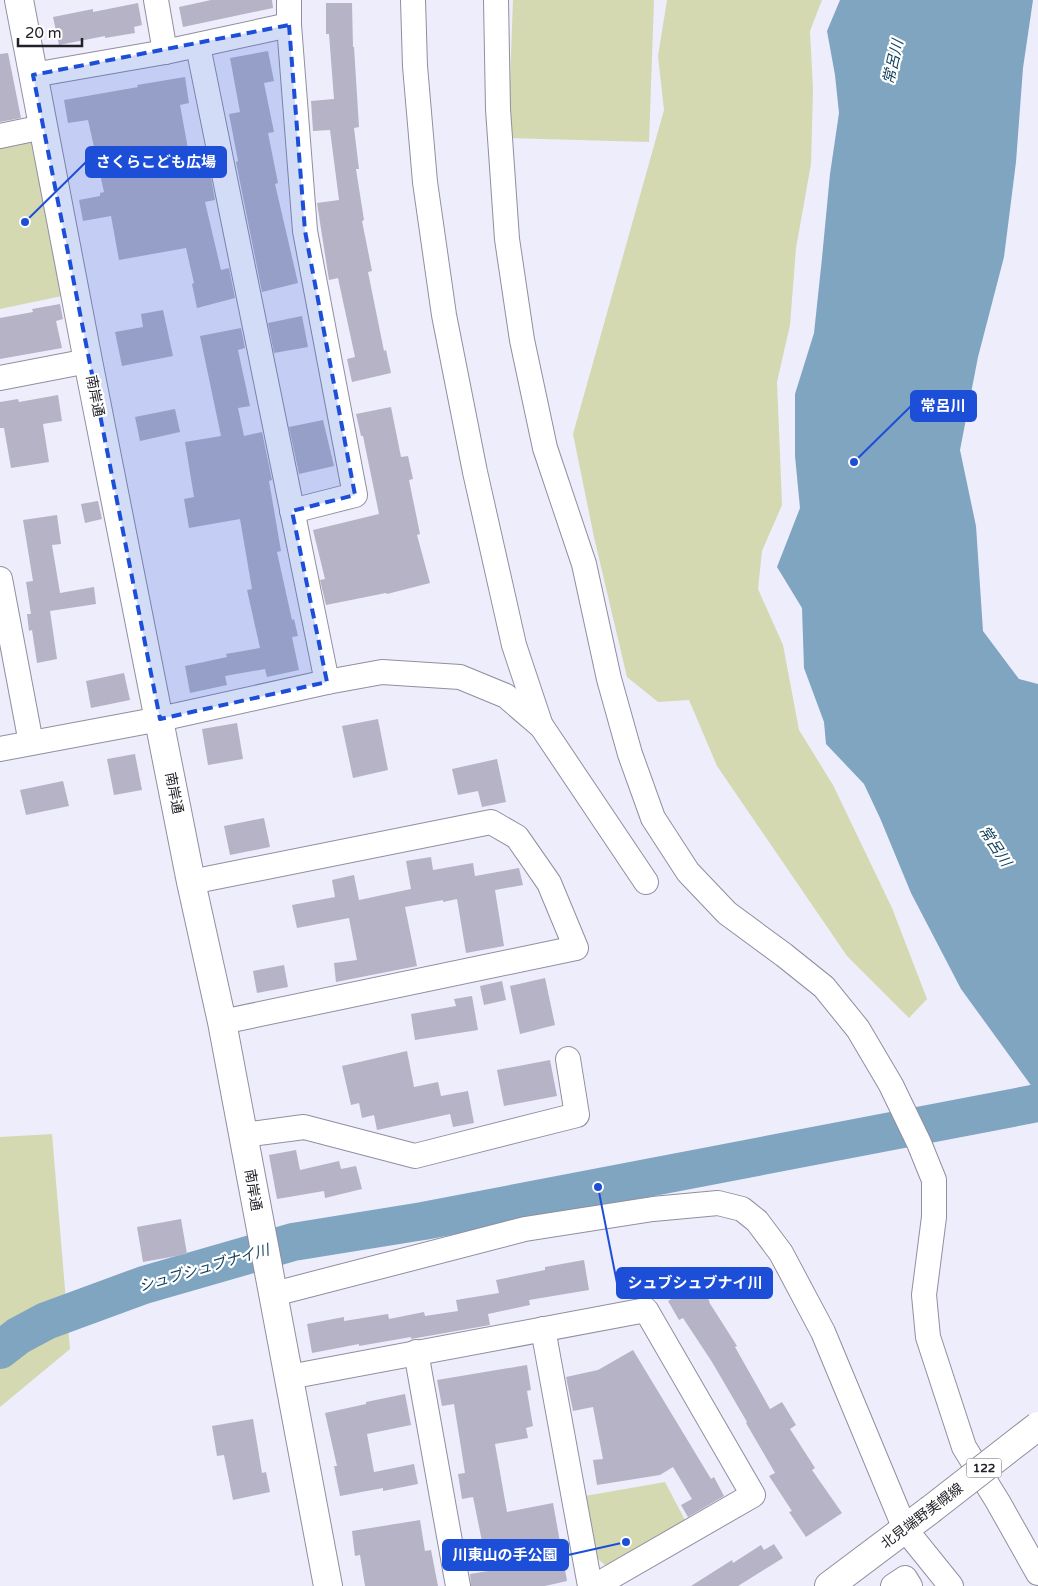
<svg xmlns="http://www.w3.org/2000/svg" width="1038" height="1586" font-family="'Varela Round','Noto Sans JP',sans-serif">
<rect width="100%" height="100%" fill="#eeedfc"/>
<g fill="#d4d9b1">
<polygon points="513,0 654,0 649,142 508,138"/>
<polygon points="667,0 822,0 810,31 813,89 811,164 796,248 790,325 777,382 782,505 762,551 758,589 783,645 799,730 833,785 892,908 927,999 909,1018 847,956 717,766 689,700 658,702 627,677 594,537 573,434 664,110 658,56"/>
<polygon points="35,140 62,296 0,309 0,148"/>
<polygon points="52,1134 70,1349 0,1407 0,1137"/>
<polygon points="665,1482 687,1524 611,1570 598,1559 585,1496"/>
</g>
<polygon fill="#7fa5c1" points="840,0 1033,0 1023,68 1016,162 1004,257 978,357 960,450 976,526 983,631 1019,679 1038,684 1038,1095 961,989 911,893 880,818 864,784 826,744 824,722 804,668 802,608 777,567 800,508 795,456 795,394 814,333 822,258 830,174 839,113 835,75 827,31"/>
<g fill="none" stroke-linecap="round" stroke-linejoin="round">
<polyline stroke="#7fa5c1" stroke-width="38" points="0,1350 18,1336 46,1321 144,1285 293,1242 423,1221 1038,1103"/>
</g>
<g fill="#b5b3c5">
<polygon points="211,0 272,0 273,8 183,27 179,7"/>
<polygon points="138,3 142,25 134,27 135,33 105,38 105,36 59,45 53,17 93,9 93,12"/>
<polygon points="326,3 352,3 353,47 354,47 359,127 354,128 359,169 356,169 364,220 362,221 372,271 368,272 384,351 386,350 391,373 352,382 347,359 355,357 338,278 329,280 317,203 339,200 330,130 313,131 311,101 334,99 329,34 326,34"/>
<polygon points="268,51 274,81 264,83 274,132 268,133 278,183 275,184 298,283 262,292 236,162 238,161 229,114 240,112 230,58"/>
<polygon points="8,53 21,118 0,122 0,54"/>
<polygon points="185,77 189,103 180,105 193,176 210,172 215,200 205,202 221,270 229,268 235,298 197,308 192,284 194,283 186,248 119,260 111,216 83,221 79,200 100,196 100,193 104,192 88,120 68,123 64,100 138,87 137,85"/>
<polygon points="60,304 63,319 56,321 62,348 0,359 0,318 33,312 32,309"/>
<polygon points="163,310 173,356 122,366 115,332 143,327 141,314"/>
<polygon points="302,316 308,347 274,353 268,323"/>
<polygon points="241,328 245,348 238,350 250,406 238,408 244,436 262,432 272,480 269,481 281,551 277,552 292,620 294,619 298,636 292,637 299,670 267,677 265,669 225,676 227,685 190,693 185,666 227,657 226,654 260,648 247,590 252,589 240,519 189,528 184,499 194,497 185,442 221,436 200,336"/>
<polygon points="58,395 62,421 43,424 49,462 11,468 4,428 0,428 0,402 18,399 19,402"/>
<polygon points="391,407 401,457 408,456 413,479 409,480 420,534 417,535 430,583 387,594 386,593 326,605 320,580 325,579 313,530 379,514 363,436 361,436 356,414"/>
<polygon points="175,409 180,432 140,441 135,417"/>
<polygon points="323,420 334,466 299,474 289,427"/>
<polygon points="98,501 102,519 85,523 81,504"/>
<polygon points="57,515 61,544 52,545 60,593 94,587 96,604 50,611 57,659 37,663 32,630 29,631 27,614 31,614 26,582 33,581 23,520"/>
<polygon points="124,673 130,700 91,708 86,681"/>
<polygon points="378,719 388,770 353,778 342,726"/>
<polygon points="237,723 243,759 208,765 202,729"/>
<polygon points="135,754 142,790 114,795 107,759"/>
<polygon points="497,759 506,802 482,807 478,791 458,795 452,769"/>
<polygon points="63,781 69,806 26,815 20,790"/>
<polygon points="264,818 270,847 230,855 224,826"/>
<polygon points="431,857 433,870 473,863 475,876 519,868 523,885 495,890 504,946 466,953 457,899 443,902 443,900 405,907 417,966 336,982 334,963 357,960 349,918 297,928 292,905 335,897 332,880 354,875 359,900 411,889 406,861"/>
<polygon points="284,965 288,987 257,993 253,971"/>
<polygon points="545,978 555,1025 520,1034 510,986"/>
<polygon points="502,981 506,1000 484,1005 480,986"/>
<polygon points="472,996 478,1030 415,1040 411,1014 456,1006 454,999"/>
<polygon points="407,1051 414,1087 438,1082 441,1096 468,1091 474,1123 453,1127 450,1114 377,1130 374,1115 362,1118 359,1103 351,1105 342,1066"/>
<polygon points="550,1060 557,1096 504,1106 497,1070"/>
<polygon points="296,1150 300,1170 339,1161 341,1169 356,1166 362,1189 325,1198 324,1191 277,1199 269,1155"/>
<polygon points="181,1219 187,1254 143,1262 137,1227"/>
<polygon points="584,1260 589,1290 529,1300 530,1305 488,1314 490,1325 411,1339 411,1337 359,1346 359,1344 312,1353 307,1324 344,1317 344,1321 388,1314 389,1319 424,1312 425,1316 458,1311 456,1300 499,1293 496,1280 545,1270 545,1267"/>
<polygon points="698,1283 710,1302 709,1302 737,1346 735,1347 770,1409 782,1402 796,1425 790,1429 815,1468 812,1470 842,1513 806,1537 789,1512 792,1511 769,1476 775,1473 746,1423 747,1422 712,1362 683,1318 679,1320 668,1301"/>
<polygon points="633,1350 711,1479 714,1477 724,1496 688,1517 681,1505 692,1499 673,1467 660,1475 597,1485 593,1460 603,1459 593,1407 573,1411 566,1377 598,1370"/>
<polygon points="527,1365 531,1390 527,1391 533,1426 526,1428 528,1438 495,1444 507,1512 553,1503 567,1581 545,1586 471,1586 470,1574 488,1571 473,1497 462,1499 458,1474 465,1473 454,1404 442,1406 437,1380"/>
<polygon points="405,1394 411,1425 367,1434 374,1472 414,1464 418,1484 383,1491 383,1488 340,1496 334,1466 337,1466 325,1413 366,1404 366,1402"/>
<polygon points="253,1419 262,1473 266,1472 270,1492 233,1500 224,1455 217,1456 212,1426"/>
<polygon points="420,1520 425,1551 431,1550 438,1586 365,1586 360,1555 355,1556 352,1531"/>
<polygon points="774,1544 783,1558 738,1586 691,1586 732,1560 733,1563 761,1545 764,1550"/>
</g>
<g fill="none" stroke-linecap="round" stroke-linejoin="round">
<g stroke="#918ea0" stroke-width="26">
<g id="minor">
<polyline points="156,0 165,52"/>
<polyline points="289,0 289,25 305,231 355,495 292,511"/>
<polyline points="413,0 415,66 425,182 444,315 475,472 514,645 541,726"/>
<polyline points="496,0 498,109 507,239 522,340 545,448 584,564 609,679 630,754 653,818 688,872 727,913 784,955 824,987 858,1029 891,1085 919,1143 934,1180 934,1217 924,1295 928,1337 964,1447 998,1502 1038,1573"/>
<polyline points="198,46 327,682"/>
<polyline points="33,75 165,52 289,25"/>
<polyline points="0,136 43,127"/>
<polyline points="0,378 88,361"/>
<polyline points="0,579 31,743"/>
<polyline points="0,749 160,719 327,682 382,672 460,677 506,696 542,727 646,882"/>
<polyline points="191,882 491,822 517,837 549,883 576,948 222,1022"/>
<polyline points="243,1135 304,1127 415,1156 577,1115 568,1059"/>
<polyline points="274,1294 525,1229 653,1209 718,1203 742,1209 757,1221 781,1253 823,1332 905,1529 951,1586"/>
<polyline points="543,1329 590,1586"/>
<polyline points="416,1352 458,1586"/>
<polyline points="289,1377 646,1310 753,1495 595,1586"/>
<polyline points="893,1586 905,1578 910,1586"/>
</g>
</g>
<g stroke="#918ea0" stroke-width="30">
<g id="major">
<polyline points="19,0 88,361 191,882 222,1022 328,1586"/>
<polyline points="829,1586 930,1510"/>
</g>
</g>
<use href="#minor" stroke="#fff" stroke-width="24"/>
<use href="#major" stroke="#fff" stroke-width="28"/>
<g stroke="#918ea0" stroke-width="30" stroke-linecap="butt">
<polyline id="major-bridge" points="930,1510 1038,1426"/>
</g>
<use href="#major-bridge" stroke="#fff" stroke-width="28"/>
</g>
<path fill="#1d4ed8" fill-opacity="0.2" stroke="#1d4ed8" stroke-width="4" stroke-dasharray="10 6" stroke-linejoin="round" d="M289 25 305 231 355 495 292 511 327 682 160 719 33 75Z"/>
<g text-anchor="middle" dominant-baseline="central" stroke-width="4.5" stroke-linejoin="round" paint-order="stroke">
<rect fill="#fff" stroke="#646468" stroke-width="1" x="966.5" y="1458.5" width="35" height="19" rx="4"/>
<g font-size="12" font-weight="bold" fill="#222128">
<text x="984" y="1468">122</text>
</g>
<g font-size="14" fill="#222128" stroke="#fff">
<text transform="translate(95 396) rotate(79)">南岸通</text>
<text transform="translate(174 793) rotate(79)">南岸通</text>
<text transform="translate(253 1190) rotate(80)">南岸通</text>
<text transform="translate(922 1516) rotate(-37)">北見端野美幌線</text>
</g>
<g font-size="15" font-style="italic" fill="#0f3f5b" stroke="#fff">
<text transform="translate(893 62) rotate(-77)">常呂川</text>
<text transform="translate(995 846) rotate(57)">常呂川</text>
<text transform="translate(204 1268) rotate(-16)">シュブシュブナイ川</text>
</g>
</g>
<path fill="none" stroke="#1d4ed8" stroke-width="2" d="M25 222L86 162M854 462L911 406M598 1187L617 1283M626 1542L568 1555"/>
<g fill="#1d4ed8" stroke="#fff" stroke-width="2">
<circle cx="25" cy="222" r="5"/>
<circle cx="854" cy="462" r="5"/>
<circle cx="598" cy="1187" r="5"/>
<circle cx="626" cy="1542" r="5"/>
</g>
<g fill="#1d4ed8" stroke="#1d4ed8" stroke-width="2">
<rect x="86" y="147" width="140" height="30" rx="5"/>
<rect x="911" y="391" width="65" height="30" rx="5"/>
<rect x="617" y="1268" width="155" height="30" rx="5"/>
<rect x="443" y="1540" width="125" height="30" rx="5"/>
</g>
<g font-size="15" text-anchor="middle" font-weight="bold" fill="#fff">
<text x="156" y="167">さくらこども広場</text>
<text x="943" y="411">常呂川</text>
<text x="695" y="1288">シュブシュブナイ川</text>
<text x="505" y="1560">川東山の手公園</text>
</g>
<path d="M18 38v8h64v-8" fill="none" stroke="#222128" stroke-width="2.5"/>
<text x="25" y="38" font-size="15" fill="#222128" stroke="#ffffff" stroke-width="4" paint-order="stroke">20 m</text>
</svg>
